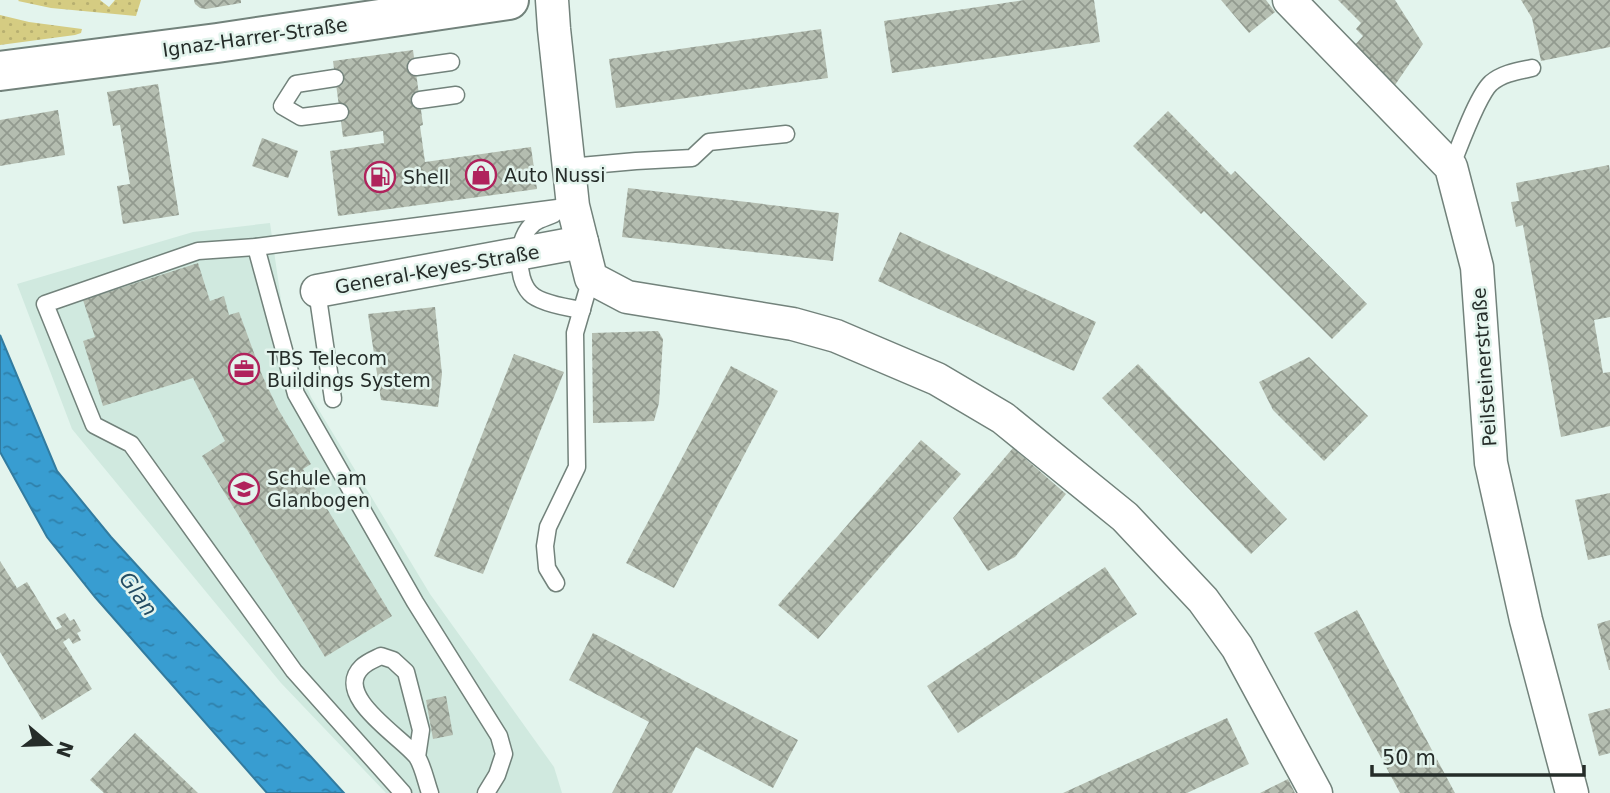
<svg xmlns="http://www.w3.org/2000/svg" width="1610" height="793" font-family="'DejaVu Sans',sans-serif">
<defs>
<pattern id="grass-dots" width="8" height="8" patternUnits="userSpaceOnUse" patternTransform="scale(1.75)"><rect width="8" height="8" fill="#d5cc82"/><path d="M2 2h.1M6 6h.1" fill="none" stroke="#b7af70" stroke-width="1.8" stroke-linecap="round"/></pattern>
<pattern id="water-ripples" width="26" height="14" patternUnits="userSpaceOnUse" patternTransform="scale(1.75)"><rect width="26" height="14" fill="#389dd1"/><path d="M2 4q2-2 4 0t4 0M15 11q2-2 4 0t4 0" fill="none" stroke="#2f80aa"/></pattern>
<pattern id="building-cross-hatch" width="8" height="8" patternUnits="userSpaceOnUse" patternTransform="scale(1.75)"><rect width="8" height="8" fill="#b4bdb0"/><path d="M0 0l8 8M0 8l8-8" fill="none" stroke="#929a8f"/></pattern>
</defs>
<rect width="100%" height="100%" fill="#e3f4ed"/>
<polygon fill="#d0e9df" points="270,223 286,335 311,397 430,594 554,767 562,793 386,793 281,683 72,429 17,284 193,232"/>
<g fill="url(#grass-dots)">
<polygon points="19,0 100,0 109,7 115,0 141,0 136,16 51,8 18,1"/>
<polygon points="0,15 29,22 82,29 81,33 75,35 0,45"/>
</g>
<polygon fill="url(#water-ripples)" stroke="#327b9f" stroke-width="2" points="0,335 57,471 111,537 344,793 267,793 95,597 47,537 0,452"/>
<g fill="url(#building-cross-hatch)">
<polygon points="194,0 241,0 241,3 206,9 200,8 195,4"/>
<polygon points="1024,0 1094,0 1100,42 892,73 884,21"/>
<polygon points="1221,0 1266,0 1275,12 1249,33"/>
<polygon points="1338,0 1395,0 1423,44 1395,85 1354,46 1363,36 1356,29 1361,23"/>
<polygon points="1521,0 1610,0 1610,47 1541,61 1532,18"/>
<polygon points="821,29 828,78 616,108 609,59"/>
<polygon points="413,50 423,125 420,126 425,162 531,147 537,189 338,216 330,151 384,143 383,131 343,137 333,61"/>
<polygon points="158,84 179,215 123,224 117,186 130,184 120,125 113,126 107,92"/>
<polygon points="58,110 65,155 0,166 0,120"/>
<polygon points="1168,111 1231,175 1235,171 1367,304 1332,339 1204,211 1201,214 1133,146"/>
<polygon points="262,138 298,151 288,178 252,166"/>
<polygon points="1609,165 1610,173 1610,317 1594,320 1603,373 1610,372 1610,426 1561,437 1523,225 1516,227 1511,202 1519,201 1516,183"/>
<polygon points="628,188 839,213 833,261 622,237"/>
<polygon points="900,232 1096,322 1074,371 878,281"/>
<polygon points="198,263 210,301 224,296 229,315 239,312 262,375 278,409 311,464 303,469 392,616 325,657 202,456 225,441 193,378 103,406 83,341 95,337 83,300"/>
<polygon points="435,307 442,374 438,407 381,400 368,314"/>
<polygon points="658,331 663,339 659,403 654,421 593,423 592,333"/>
<polygon points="514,354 564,372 483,574 434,556"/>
<polygon points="1309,357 1368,416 1324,461 1273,410 1259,382"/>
<polygon points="1138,364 1287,519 1251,554 1102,398"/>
<polygon points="731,366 778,391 674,588 626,563"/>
<polygon points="921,440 961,474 818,639 778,605"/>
<polygon points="1013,448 1066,494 1015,557 988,571 953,518"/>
<polygon points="1610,493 1610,555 1588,560 1575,500"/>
<polygon points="0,561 17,588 27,582 56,630 62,627 56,618 65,613 70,621 74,619 81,631 77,633 81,640 73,644 69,638 63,642 92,689 42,720 0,652"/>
<polygon points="1105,567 1137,614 958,733 927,686"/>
<polygon points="1357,610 1381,655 1455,793 1400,793 1314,633"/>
<polygon points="1610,620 1610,670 1609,670 1597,624"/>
<polygon points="593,633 798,740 773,788 696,747 672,793 612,793 649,722 569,680"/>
<polygon points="446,696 453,735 433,739 426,700"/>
<polygon points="1610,708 1610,753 1599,756 1588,714"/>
<polygon points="1227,718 1249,764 1187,793 1063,793"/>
<polygon points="135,733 198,793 104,793 90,780"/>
<polygon points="1288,779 1295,793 1260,793"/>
</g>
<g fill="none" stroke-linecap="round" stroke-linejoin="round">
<g stroke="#72827b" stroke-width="19">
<g id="service">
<polyline points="416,67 451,62"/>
<polyline points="335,78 296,84 282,106 301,117 340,112"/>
<polyline points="420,100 456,95"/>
<polyline points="569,167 636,161 692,158 709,142 786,134"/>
<path d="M1451 167C1459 148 1477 96 1491 83 1503 73 1518 71 1532 68"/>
<path d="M554 214C548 217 539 219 534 223 516 237 515 277 530 293 539 303 569 308 582 310"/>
<polyline points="256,247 296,394 415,602 499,736 504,754 497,775 486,793"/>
<polyline points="317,291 333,399"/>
<polyline points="556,583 547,568 545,546 548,527 577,467 575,333 591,278"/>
<path d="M417 757 421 730 406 672 393 660 381 656C375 659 367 662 362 667 332 696 402 737 417 757 423 766 426 782 430 793"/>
<polyline points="403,793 294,671 131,444 94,425 45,304 198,251 256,247 573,206"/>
</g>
</g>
<g stroke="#72827b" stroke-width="35">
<g id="minor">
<polyline points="552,0 554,29 573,206 591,278 627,297 793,324 836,336 937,379 1003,418 1125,517 1203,600 1237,647 1316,793"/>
<polyline points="1289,0 1451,167 1477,267 1491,463 1526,620 1572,793"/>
<polyline points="317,291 582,242"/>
</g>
</g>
<g stroke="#72827b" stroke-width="42">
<polyline id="primary" points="0,71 217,43 509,0"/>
</g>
<use href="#service" stroke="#fff" stroke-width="16"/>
<use href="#minor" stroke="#fff" stroke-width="32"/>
<use href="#primary" stroke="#fff" stroke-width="38"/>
</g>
<defs>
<g id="shop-ring" transform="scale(1.575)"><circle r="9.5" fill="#e3f4ed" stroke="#b0235c" stroke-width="1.5"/><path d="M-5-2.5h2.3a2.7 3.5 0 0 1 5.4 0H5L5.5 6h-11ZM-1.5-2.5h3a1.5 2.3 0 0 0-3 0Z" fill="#b0235c"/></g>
<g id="fuel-ring" transform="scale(1.575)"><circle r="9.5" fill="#e3f4ed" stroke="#b0235c" stroke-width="1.5"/><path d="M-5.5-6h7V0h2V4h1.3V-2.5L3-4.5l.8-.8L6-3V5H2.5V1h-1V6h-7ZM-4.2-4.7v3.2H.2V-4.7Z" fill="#b0235c"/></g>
<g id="office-ring" transform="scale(1.575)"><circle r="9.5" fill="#e3f4ed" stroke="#b0235c" stroke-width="1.5"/><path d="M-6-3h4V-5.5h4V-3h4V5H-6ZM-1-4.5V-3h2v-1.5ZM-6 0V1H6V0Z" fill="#b0235c"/></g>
<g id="school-ring" transform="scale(1.575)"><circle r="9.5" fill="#e3f4ed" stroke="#b0235c" stroke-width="1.5"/><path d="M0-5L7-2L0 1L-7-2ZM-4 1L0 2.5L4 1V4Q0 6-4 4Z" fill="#b0235c"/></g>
</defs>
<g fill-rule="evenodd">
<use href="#shop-ring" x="481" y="175"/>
<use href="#fuel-ring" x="380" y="177"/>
<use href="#office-ring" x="244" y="369"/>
<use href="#school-ring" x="244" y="489"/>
</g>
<g text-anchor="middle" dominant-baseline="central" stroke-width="5" stroke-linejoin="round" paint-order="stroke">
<g font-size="19" fill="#252c29" stroke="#e3f4ed">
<text transform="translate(255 37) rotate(-8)">Ignaz-Harrer-Straße</text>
<text transform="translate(437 269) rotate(-10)">General-Keyes-Straße</text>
<text transform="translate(1484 367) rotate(-94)">Peilsteinerstraße</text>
</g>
<g font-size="19" fill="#252c29" stroke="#e3f4ed" text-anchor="start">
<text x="504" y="175">Auto Nussi</text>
<text x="403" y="177">Shell</text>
<text x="267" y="358">TBS Telecom<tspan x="267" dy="22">Buildings System</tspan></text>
<text x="267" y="478">Schule am<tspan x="267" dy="22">Glanbogen</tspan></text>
</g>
<g font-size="21" font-style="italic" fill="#234c63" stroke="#e3f4ed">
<text transform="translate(138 594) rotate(54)">Glan</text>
</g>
</g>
<g transform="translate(49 744) rotate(109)" stroke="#e3f4ed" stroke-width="5" paint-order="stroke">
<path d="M0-5L12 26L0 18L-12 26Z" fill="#252c29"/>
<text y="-10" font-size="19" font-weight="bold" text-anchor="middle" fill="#252c29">N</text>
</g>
<path d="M1372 765v10h212v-10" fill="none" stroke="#252c29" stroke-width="3.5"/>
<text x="1382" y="765" font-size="21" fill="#252c29" stroke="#e3f4ed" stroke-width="5" paint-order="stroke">50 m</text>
</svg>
